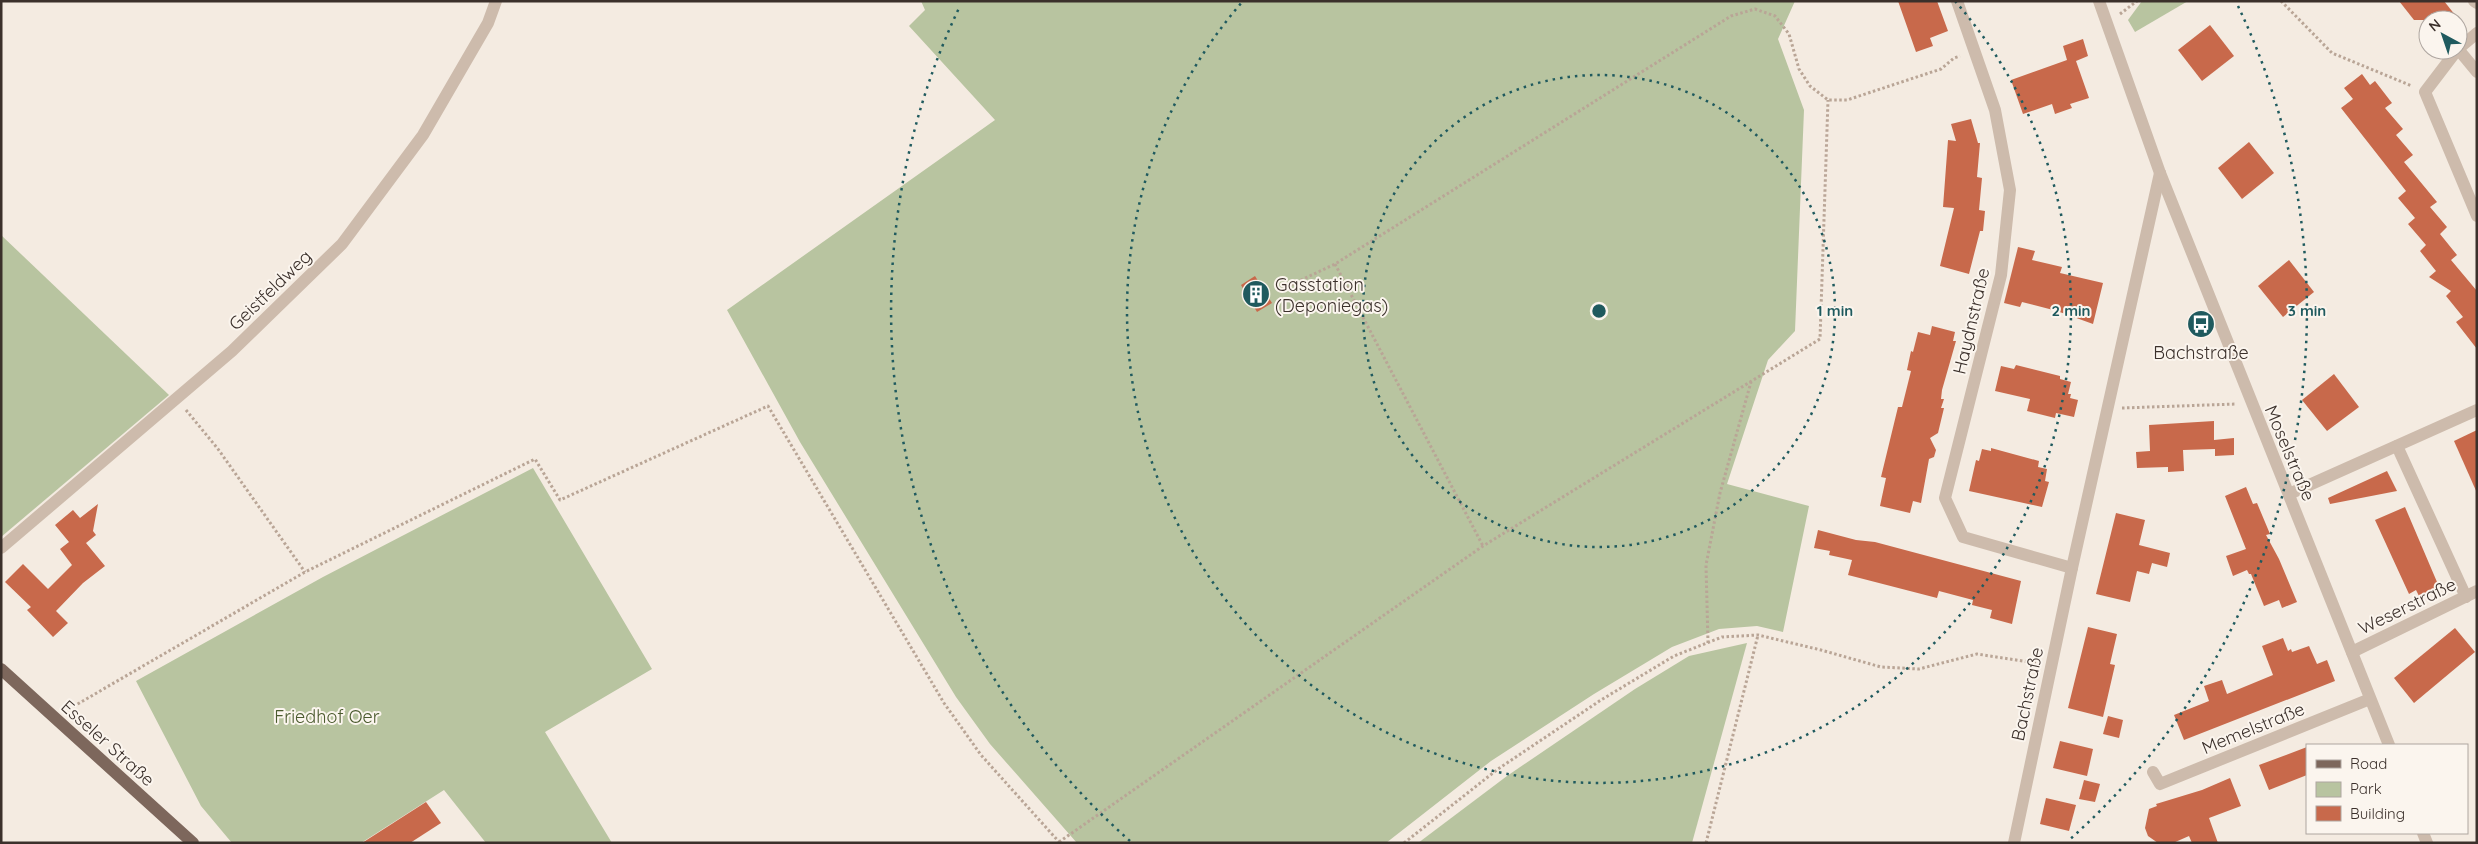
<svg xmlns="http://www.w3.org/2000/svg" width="2478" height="844" font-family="Quicksand,sans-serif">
<rect width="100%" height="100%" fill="#f4ebe1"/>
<g fill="#b8c4a0">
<polygon points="921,1 1795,1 1778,39 1804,110 1795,331 1768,360 1727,484 1809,506 1783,632 1757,626 1719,629 1672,647 1594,694 1491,761 1386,843 1077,843 990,744 956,697 800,442 727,310 995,120 909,26 925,10"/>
<polygon points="2142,1 2188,1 2135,32 2128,20"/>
<polygon points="1,235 169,395 1,537"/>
<polygon points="533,468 652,669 545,732 612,843 486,843 444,790 361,843 232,843 201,806 136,681 323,577"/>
<polygon points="1747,643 1692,843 1418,843 1507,776 1635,689 1689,656"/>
</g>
<g fill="#c8694b">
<polygon points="1898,1 1937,1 1948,31 1930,38 1933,46 1916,52"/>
<polygon points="2399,1 2444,1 2459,20 2414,20"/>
<polygon points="2210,25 2234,56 2202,81 2178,50"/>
<polygon points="2083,39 2088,56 2076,61 2089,98 2070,104 2072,108 2055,114 2052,104 2023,114 2011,80 2067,60 2063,46"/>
<polygon points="2362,74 2370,85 2375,81 2392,103 2385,108 2403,129 2396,135 2413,155 2404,162 2437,202 2430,207 2447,227 2440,234 2457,255 2451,260 2477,291 2477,349 2456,322 2463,317 2446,296 2451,291 2429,277 2436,271 2420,251 2426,245 2408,224 2415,218 2398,198 2406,191 2341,108 2353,99 2344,88"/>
<polygon points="1971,119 1978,143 1980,143 1977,177 1982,178 1979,210 1985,211 1983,231 1980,231 1969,274 1940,266 1954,208 1943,207 1948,140 1956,141 1951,124"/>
<polygon points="2249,142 2274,173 2242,199 2218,168"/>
<polygon points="2018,247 2035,251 2032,260 2062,267 2060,273 2103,283 2093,324 2057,311 2022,302 2020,307 2004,303"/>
<polygon points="2289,260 2314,292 2283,317 2258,286"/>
<polygon points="1255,276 1272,303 1257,312 1241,285"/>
<polygon points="1932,326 1955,332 1953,341 1956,341 1942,390 1941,399 1944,399 1941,408 1944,408 1938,433 1930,438 1936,450 1934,457 1929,459 1921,503 1913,501 1910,513 1880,506 1886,478 1881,477 1898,407 1902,407 1911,371 1907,370 1911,351 1913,352 1918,332 1930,335"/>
<polygon points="2016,365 2060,376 2060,379 2071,382 2068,394 2071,394 2070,398 2078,400 2074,417 2056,413 2055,418 2027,411 2030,399 1995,391 2001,366 2014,369"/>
<polygon points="2334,374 2359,407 2327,431 2302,400"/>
<polygon points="2214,421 2214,440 2234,438 2234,455 2215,456 2215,449 2183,450 2184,471 2168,472 2168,467 2137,468 2136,452 2150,451 2149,425"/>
<polygon points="2477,430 2477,493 2454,441"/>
<polygon points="1991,448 2039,461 2038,467 2047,469 2045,481 2049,482 2042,507 1969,491 1976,460 1979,461 1982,449 1991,451"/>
<polygon points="2387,471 2397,491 2330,504 2328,498"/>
<polygon points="2246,487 2253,504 2257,503 2270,534 2266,535 2279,559 2297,602 2282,608 2279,600 2264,606 2251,574 2249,574 2247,570 2233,576 2226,556 2246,549 2225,496"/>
<polygon points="98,504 93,531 96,535 86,543 105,566 83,583 56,611 68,623 53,637 27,610 31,607 5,582 23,564 48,589 72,565 60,549 69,542 55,525 73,510 80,518"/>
<polygon points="2405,507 2440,589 2420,598 2416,590 2409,594 2375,520"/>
<polygon points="2116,513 2145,520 2139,545 2170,553 2167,567 2152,563 2149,574 2137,571 2130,602 2096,594"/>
<polygon points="1818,530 1856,540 1875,542 2021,581 2012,624 1990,618 1992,610 1972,605 1973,600 1939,591 1937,598 1848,575 1852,560 1829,555 1830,551 1814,548"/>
<polygon points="2088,627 2117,634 2110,664 2115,665 2103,717 2068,708"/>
<polygon points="2455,628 2475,652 2414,703 2394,678"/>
<polygon points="2283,638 2288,651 2291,649 2292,652 2309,646 2317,664 2327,660 2335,681 2184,740 2174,715 2209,701 2204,686 2222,680 2227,694 2273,675 2262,646"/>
<polygon points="2108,716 2123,720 2119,738 2103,734"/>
<polygon points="2060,741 2093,749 2087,776 2053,768"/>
<polygon points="2307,747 2307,775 2269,790 2259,765"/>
<polygon points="2230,778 2241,806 2209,818 2218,843 2192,843 2189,836 2173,843 2158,843 2148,836 2145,828 2149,809 2157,806 2156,804 2202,790"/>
<polygon points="2084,780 2100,784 2095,802 2079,799"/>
<polygon points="2046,798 2076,805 2069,831 2040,824"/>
<polygon points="426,802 441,823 410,843 362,843"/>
</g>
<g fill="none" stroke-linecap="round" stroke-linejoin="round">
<g stroke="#b9a596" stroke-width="3" stroke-dasharray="2.5 2.5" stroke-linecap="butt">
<polyline points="2281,1 2332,53 2412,86"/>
<polyline points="2120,14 2137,1"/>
<polyline points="1335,264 1483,546"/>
<polyline points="1278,291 1335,264 1731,16 1755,9 1775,16 1789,34 1799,69 1810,86 1828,100 1847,100 1941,69 1954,58 1960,56"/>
<polyline points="2122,408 2236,404"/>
<polyline points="186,410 218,449 305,572"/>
<polyline points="1708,643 1706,565 1720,493 1751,382"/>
<polyline points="69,709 305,572 535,459 560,500 768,406 944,703 981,755 1060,843"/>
<polyline points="1059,842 1483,546 1820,339 1828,100"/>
<polyline points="1404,843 1498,769 1601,700 1674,656 1722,637 1758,635 1821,650 1881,667 1919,669 1977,654 2036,663"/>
<polyline points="1706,843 1758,635"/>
</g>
<g stroke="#cdbbac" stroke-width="12">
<polyline points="1957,1 1995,110 2010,190 2001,275 1945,498 1963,537 2072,568"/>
<polyline points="2099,1 2160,173 2389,745"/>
<polyline points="2474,1 2477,3"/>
<polyline points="2458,49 2477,72"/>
<polyline points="2458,49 2477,33"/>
<polyline points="2457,50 2425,92 2477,216"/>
<polyline points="2397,446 2466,597"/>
<polyline points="2289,494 2477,410"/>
<polyline points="1,548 232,351 342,244 423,135 488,23 496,1"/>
<polyline points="2352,652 2477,591"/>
<polyline points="2153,772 2160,784 2370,699"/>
<polyline points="2423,833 2427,843"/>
<polyline points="2014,843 2072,568 2160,173"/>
</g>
<polyline stroke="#7d675c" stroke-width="12" points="1,669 193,843"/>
</g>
<g fill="none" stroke="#1f5a5e" stroke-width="2.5" stroke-dasharray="2.5 5">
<circle cx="1599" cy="311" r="236"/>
<path d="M1955 1A472 472 0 1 1 1243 1"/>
<path d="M1130 841A708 708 0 0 1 960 6M2238 6A708 708 0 0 1 2068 841"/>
</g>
<defs>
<g id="building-disc" transform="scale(1.4375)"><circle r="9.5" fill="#1f5a5e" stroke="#fbf5ee"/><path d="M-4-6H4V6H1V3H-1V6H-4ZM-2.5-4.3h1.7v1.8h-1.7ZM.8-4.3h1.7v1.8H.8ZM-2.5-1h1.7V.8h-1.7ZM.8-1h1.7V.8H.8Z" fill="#fff"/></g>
<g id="bus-disc" transform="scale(1.4375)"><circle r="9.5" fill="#1f5a5e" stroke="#fbf5ee"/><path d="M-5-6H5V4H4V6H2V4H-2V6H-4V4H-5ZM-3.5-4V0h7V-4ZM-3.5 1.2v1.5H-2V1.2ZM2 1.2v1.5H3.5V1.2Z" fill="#fff"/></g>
</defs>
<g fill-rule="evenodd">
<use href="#building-disc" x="1256" y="294"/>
<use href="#bus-disc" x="2201" y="324"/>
</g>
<g text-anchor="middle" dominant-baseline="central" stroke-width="4" stroke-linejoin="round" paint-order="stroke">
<g font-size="18" fill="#3b302b" stroke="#fbf5ee" text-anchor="start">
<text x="1275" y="284">Gasstation<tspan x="1275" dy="21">(Deponiegas)</tspan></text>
<text x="2201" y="352" text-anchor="middle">Bachstraße</text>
</g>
<g font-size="18" fill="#3b302b" stroke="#fbf5ee">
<text transform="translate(270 290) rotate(-44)">Geistfeldweg</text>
<text transform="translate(1971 321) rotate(-77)">Haydnstraße</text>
<text transform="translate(2290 453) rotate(67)">Moselstraße</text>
<text transform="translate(2407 606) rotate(-26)">Weserstraße</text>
<text transform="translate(2027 694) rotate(-78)">Bachstraße</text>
<text transform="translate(2253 728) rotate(-22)">Memelstraße</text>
<text transform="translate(108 743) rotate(42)">Esseler Straße</text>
</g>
<g font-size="18" fill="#4a5a2e" stroke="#fbf5ee">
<text x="327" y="716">Friedhof Oer</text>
</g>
</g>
<circle cx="1599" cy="311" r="8" fill="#1f5a5e" stroke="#fbf5ee" stroke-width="2.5"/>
<g font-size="15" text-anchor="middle" font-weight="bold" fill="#1f5a5e" stroke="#fbf5ee" stroke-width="4" stroke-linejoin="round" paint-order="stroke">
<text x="1835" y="316">1 min</text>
<text x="2071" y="316">2 min</text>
<text x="2307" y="316">3 min</text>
</g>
<rect width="2478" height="844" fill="none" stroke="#3b302b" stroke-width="5"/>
<rect x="2306" y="744" width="162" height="90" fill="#fbf5ee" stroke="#aea6a0"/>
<rect x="2316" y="760" width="25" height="8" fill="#7d675c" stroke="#aea6a0"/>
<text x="2350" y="769" font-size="15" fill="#3b302b">Road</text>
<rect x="2316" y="782" width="25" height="15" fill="#b8c4a0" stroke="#aea6a0"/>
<text x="2350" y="794" font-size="15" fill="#3b302b">Park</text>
<rect x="2316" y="806" width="25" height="15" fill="#c8694b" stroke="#aea6a0"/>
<text x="2350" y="819" font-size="15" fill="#3b302b">Building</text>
<g transform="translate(2443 35) rotate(320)"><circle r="24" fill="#fbf5ee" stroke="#aea6a0"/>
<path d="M0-4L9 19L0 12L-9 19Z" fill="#1f5a5e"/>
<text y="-8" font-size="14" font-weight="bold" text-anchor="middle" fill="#3b302b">N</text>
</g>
</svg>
